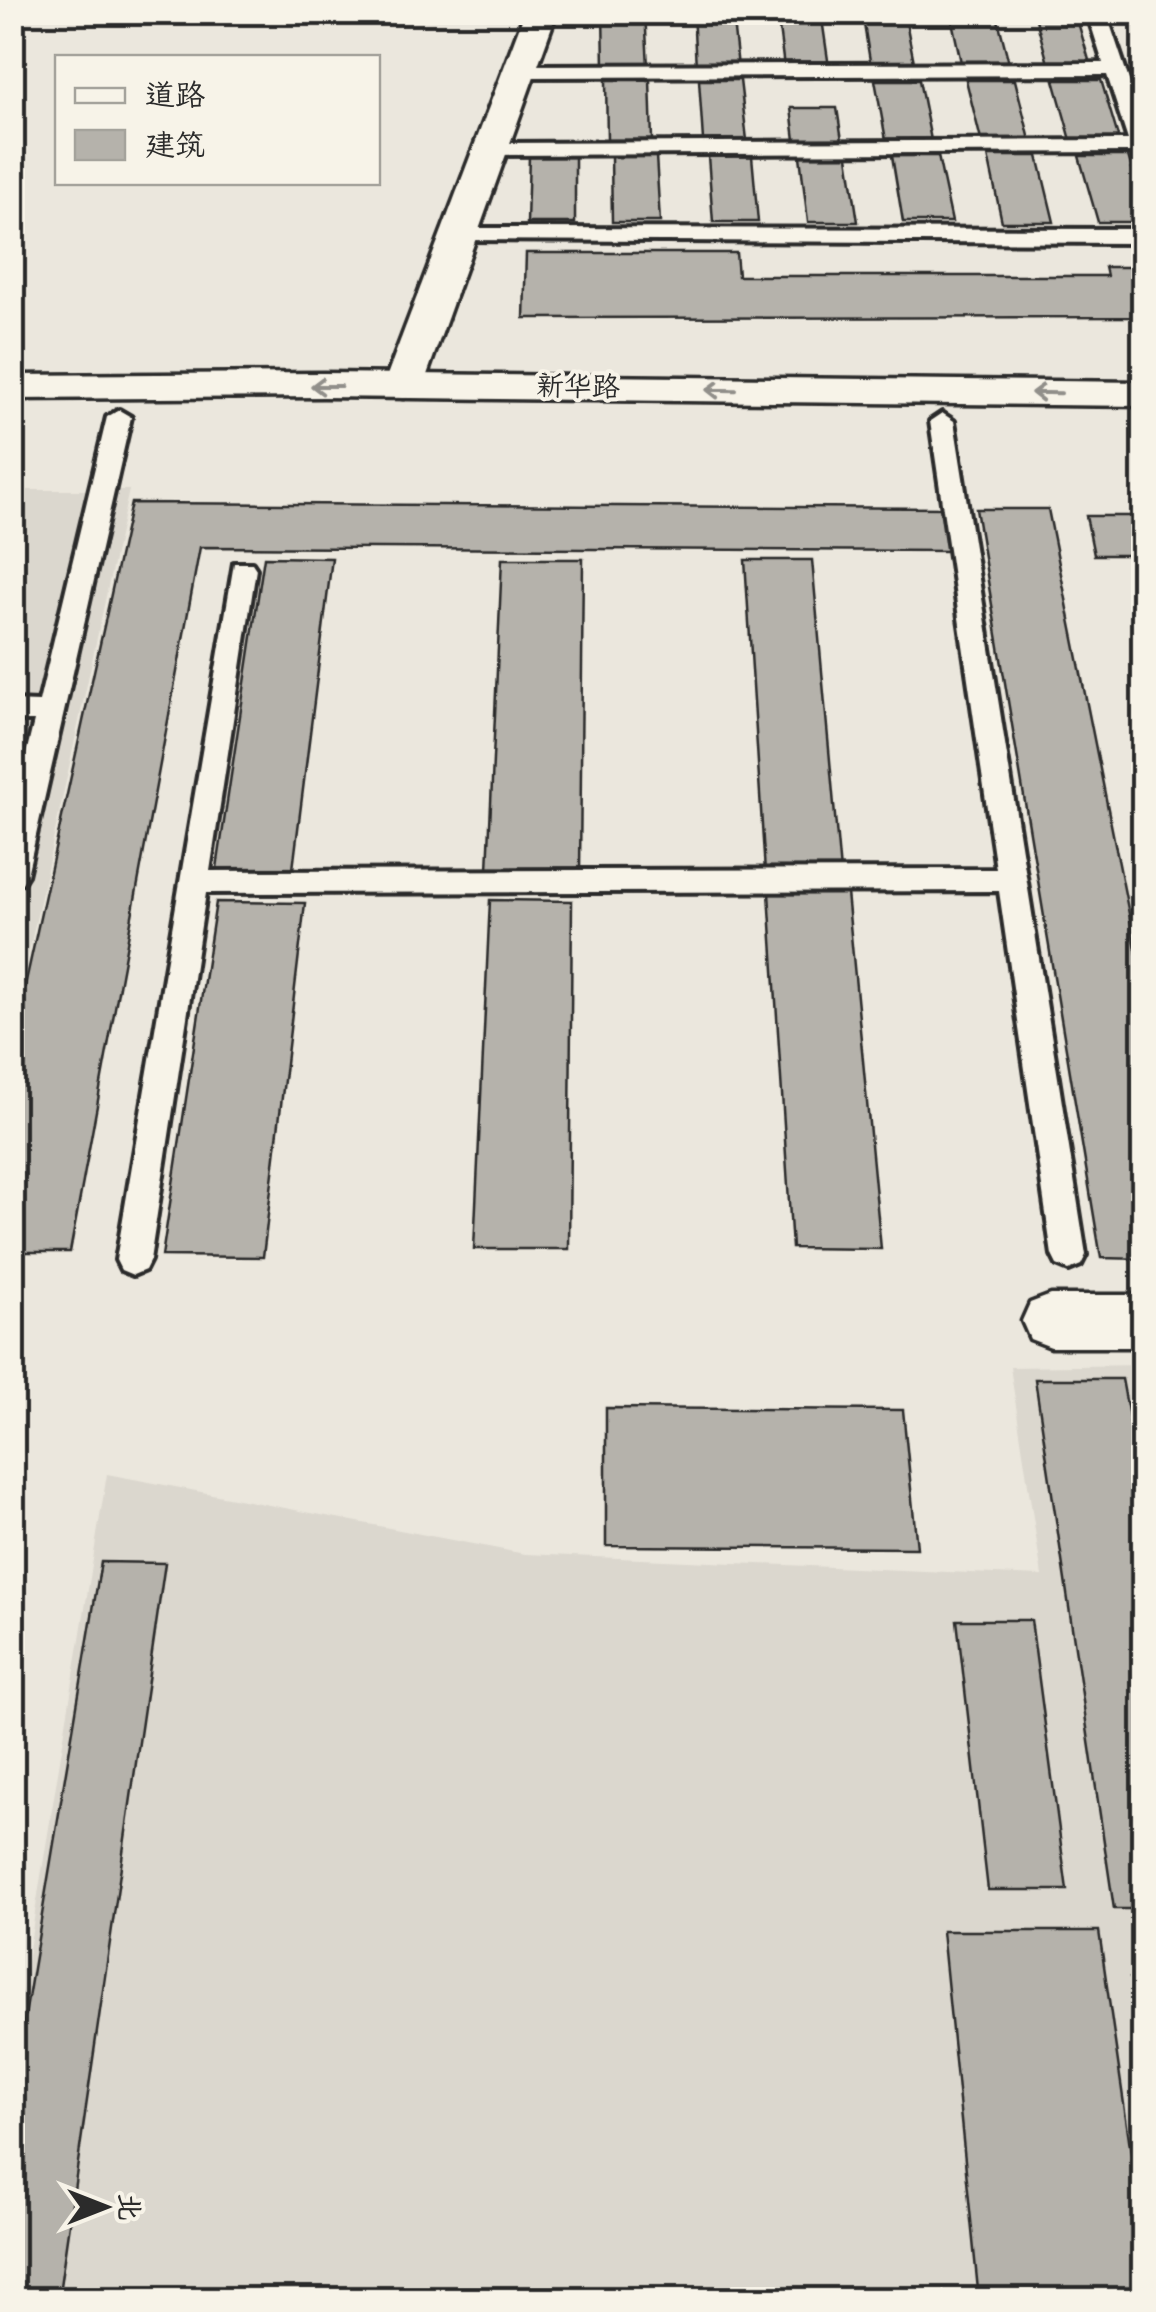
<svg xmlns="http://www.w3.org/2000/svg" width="1156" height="2312" font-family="Mynerve,'LXGW WenKai TC',sans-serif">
<rect width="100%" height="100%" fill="#ebe7dd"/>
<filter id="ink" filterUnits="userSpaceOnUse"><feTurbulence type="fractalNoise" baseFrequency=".01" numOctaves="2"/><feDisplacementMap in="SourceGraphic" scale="20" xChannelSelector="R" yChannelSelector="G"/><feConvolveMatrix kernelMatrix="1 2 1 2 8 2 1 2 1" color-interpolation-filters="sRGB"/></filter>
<g filter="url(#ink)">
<g fill="#dbd7ce">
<polygon points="13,490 129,490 13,1026"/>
<polygon points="1143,1365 1143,2299 13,2300 13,2047 107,1474 525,1554 1042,1576 1010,1367"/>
</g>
<g fill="#b5b2ab" stroke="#2b2b2b" stroke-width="2.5">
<polygon points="603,12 645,12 648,67 604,67"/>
<polygon points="693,12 732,12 738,67 696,67"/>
<polygon points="777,12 821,12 829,67 784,67"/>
<polygon points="862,12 904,12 915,67 871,67"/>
<polygon points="950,12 996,12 1010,67 962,67"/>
<polygon points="1034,12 1075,12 1091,67 1049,67"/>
<polygon points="606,80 650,80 652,140 607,140"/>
<polygon points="699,80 740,80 747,140 703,140"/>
<polygon points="875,80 919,80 931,140 886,140"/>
<polygon points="966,80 1015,80 1030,140 981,140"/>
<polygon points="1054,80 1101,80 1119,140 1071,140"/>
<polygon points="791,108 837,108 842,140 795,140"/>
<polygon points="529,156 575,156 575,223 527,223"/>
<polygon points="611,156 656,156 660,222 612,222"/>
<polygon points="708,156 752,156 758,222 713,222"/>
<polygon points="800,156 848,156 858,222 808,222"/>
<polygon points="892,156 938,156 952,222 903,222"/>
<polygon points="988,156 1038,156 1054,222 1002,222"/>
<polygon points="1079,156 1128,156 1144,208 1144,222 1098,222"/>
<polygon points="526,253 736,253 738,276 1107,276 1105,267 1144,267 1144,317 524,318"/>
<polygon points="131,503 945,508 952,551 200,547 70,1252 12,1252 12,1045"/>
<polygon points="976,509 1048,509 1144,989 1144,1259 1101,1258"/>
<polygon points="1086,516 1144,516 1144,555 1094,555"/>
<polygon points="264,557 332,558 293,869 217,868"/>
<polygon points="502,559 583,559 580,871 488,870"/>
<polygon points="745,560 812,560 840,872 765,872"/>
<polygon points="769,893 847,893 881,1249 792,1248"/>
<polygon points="490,900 572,901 569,1249 474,1249"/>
<polygon points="216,902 305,903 263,1257 162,1256"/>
<polygon points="1035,1379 1122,1379 1134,1444 1144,1444 1144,1909 1114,1909"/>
<polygon points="606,1408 903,1410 917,1548 606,1546"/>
<polygon points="101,1562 165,1563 58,2300 12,2300 12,2094"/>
<polygon points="957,1620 1031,1620 1067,1890 988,1890"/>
<polygon points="942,1931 1099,1931 1144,2243 1144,2300 979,2300"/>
<polygon points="1130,1978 1144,1979 1144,2069"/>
</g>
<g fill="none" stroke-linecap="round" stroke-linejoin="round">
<g stroke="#2b2b2b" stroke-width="8">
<g id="lane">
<polygon points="1087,12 1106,12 1144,125 1144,164 1137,162 1132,152 490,155 480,149 490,143 1128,140 1107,75 520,77 510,71 520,65 1103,63"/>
<polygon points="459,228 1144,229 1144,243 451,240 448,235 451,230"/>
<polygon points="119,410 131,417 27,875 22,883 12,886 12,812 34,721 12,721 12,701 39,702 107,417"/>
<polygon points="942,413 954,421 1086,1255 1081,1265 1069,1270 1057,1265 1052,1255 999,891 206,893 150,1260 145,1270 133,1275 121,1270 116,1260 234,563 252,563 256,569 210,871 996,869 930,421"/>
</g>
</g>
<g stroke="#2b2b2b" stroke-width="7">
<g id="street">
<polygon points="525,12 557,12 423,386 417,395 403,398 389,395 383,386"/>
<polygon points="1051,1295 1144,1295 1144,1347 1051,1347 1030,1339 1022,1321 1030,1303"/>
</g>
</g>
<g stroke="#2b2b2b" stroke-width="7">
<polygon id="secondary" points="324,373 1144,382 1144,406 324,397 12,399 12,375"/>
</g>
<use href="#lane" fill="#f7f3e8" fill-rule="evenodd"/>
<use href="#street" fill="#f7f3e8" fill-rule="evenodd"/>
<use href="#secondary" fill="#f7f3e8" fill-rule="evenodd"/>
</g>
<defs><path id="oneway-shaft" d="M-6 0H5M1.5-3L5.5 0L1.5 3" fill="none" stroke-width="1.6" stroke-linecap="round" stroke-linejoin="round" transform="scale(2.5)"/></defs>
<g stroke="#918f8a">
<use href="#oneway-shaft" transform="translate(326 386) rotate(-180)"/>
<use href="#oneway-shaft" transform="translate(721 390) rotate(-179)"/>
<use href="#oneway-shaft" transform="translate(1046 393) rotate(-179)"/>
</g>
</g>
<g text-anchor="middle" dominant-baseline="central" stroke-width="8" stroke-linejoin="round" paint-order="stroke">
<g font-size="28" fill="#2b2b2b" stroke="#f7f3e8">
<text transform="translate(578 388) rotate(1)">新华路</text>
</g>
</g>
<rect width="1156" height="2312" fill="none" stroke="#f7f3e8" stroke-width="50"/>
<rect x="25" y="25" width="1106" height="2262" fill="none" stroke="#2b2b2b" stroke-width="4" filter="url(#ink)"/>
<rect x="55" y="55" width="325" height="130" fill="#f7f3e8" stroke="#a5a39c" stroke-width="2.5"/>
<rect x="75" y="88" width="50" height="15" fill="#f7f3e8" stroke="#a5a39c" stroke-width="2.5"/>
<text x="145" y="105" font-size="30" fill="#2b2b2b">道路</text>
<rect x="75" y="130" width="50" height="30" fill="#b5b2ab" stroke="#a5a39c" stroke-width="2.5"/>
<text x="145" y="155" font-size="30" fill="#2b2b2b">建筑</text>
<g transform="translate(105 2207) rotate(90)" stroke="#f7f3e8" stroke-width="8" paint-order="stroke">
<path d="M0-8L18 38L0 25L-18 38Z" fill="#2b2b2b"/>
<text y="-15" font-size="28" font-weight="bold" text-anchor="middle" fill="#2b2b2b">北</text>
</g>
</svg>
